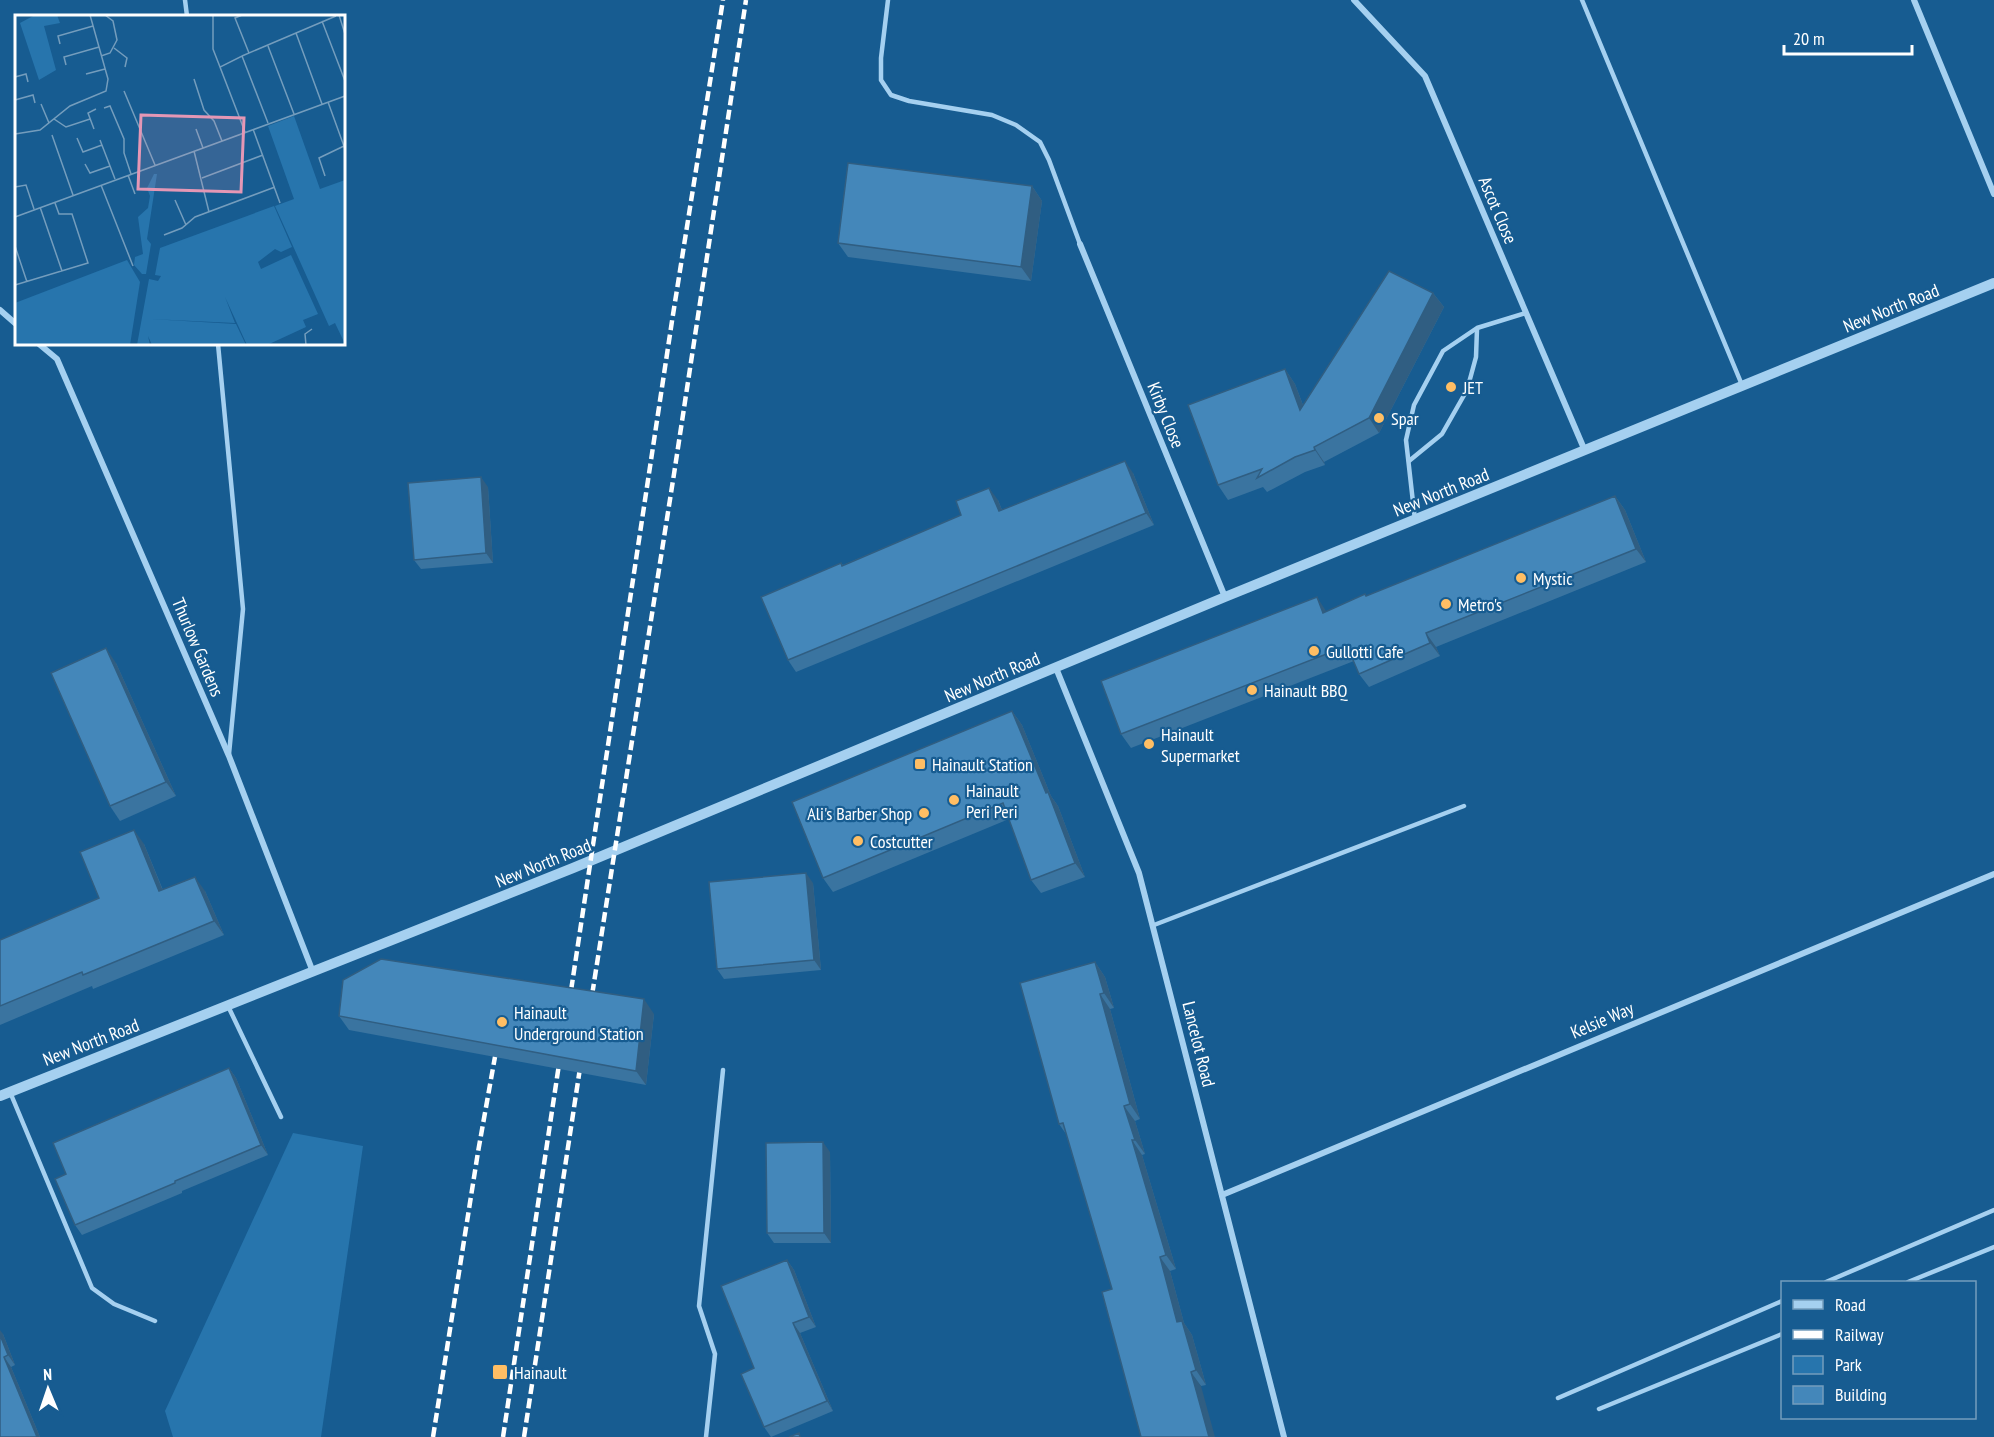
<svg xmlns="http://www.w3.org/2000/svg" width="1994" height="1437" font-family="'PT Sans Narrow',sans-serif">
<rect width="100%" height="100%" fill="#175c91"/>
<polygon fill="#2775ad" points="293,1133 363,1146 321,1437 173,1437 165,1411"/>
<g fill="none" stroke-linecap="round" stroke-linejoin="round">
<g stroke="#a5d0f0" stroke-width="4.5">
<polyline points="185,0 187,16"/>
<polyline points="888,0 881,58 881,80 891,95 909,101 992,115 1016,125 1040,142 1049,160 1080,244"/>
<polyline points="1582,0 1742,385"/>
<polyline points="218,344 243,609 229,754"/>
<polyline points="1409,461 1442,434 1467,390 1476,357 1477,329"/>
<polyline points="1415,520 1406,440 1414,405 1443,351 1477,328 1526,313"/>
<polyline points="1154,925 1464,806"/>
<polyline points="228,1006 281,1117"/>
<polyline points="10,1092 92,1288 114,1304 155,1321"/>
<polyline points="1826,1282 1994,1210"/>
<polyline points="1908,1282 1994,1247"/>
<polyline points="1558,1398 1782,1301"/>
<polyline points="1599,1409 1782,1334"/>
<polyline points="706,1437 715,1354 699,1306 723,1070"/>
</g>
<g stroke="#a5d0f0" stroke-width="6">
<polyline points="1354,0 1425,76 1585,451"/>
<polyline points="1914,0 1994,194"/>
<polyline points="1080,244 1225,597"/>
<polyline points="0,310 16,324"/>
<polyline points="39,344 57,359 229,756 313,972"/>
<polyline points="1056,668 1139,873 1284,1437"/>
<polyline points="1222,1195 1994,874"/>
</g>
<polyline stroke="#a5d0f0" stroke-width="10" points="0,1096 573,868 1225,597 1994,283"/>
<g stroke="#fff" stroke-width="4.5" stroke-dasharray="10 4.5" stroke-linecap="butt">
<polyline points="569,1004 672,321 723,0"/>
<polyline points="590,1008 674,474 746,0"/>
<polyline points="433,1437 478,1152 498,1040"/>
<polyline points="503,1437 561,1051"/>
<polyline points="524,1437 582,1055"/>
</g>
</g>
<g fill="#3a74a0">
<polygon points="1032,186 1042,201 1031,281 848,257 838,243"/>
<polygon points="1433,293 1444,307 1379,433 1324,462 1325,465 1305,472 1267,492 1263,487 1228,500 1218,485 1285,369 1295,384 1303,405"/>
<polygon points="1133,473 1154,525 796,672 788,660 841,563 843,565 998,500 1002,510"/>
<polygon points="488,487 493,563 421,569 414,560"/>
<polygon points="1615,496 1625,510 1646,562 1436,647 1440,656 1369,687 1359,674 1354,661 1131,748 1121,734 1365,594 1367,596"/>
<polygon points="116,663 176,796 120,821 110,806"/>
<polygon points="1012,711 1022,725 1051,796 1058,806 1085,877 1041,893 1031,880 1009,819 833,892 823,878"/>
<polygon points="144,844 163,890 205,891 224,935 93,989 92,986 0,1025 0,940 99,898"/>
<polygon points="813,883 821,970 724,979 717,969"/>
<polygon points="1095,962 1105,977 1114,1008 1110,1009 1140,1119 1135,1121 1145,1154 1142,1155 1176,1269 1170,1271 1184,1323 1192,1335 1206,1385 1201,1386 1112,1289 1066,1134 1059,1124"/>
<polygon points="654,1014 646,1085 349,1030 339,1016"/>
<polygon points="229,1068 236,1078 268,1155 182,1191 182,1193 82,1235 75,1225 66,1174"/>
<polygon points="830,1152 831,1243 774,1243 767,1233"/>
<polygon points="787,1260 794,1270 816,1327 800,1333 833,1411 771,1437 764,1427 754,1368"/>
<polygon points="3,1334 15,1365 11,1367 40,1437 0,1437"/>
</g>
<g fill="#305e82">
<polygon points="1032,186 1042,201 1031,281 1021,267"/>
<polygon points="1433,293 1444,307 1379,433 1369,418"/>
<polygon points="1285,369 1295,384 1310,424 1300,410"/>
<polygon points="1314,447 1324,462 1325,465 1315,450"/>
<polygon points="1125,461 1133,473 1154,525 1146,513"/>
<polygon points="481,477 488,487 493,563 486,553"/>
<polygon points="989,488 998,500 1007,523 999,511"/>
<polygon points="1615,496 1625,510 1646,562 1636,549"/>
<polygon points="1317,597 1326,611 1323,613"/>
<polygon points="1426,633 1436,647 1440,656 1430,643"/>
<polygon points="106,648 116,663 176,796 166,782"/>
<polygon points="1012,711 1022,725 1051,796 1058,806 1085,877 1075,863"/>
<polygon points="134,830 144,844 169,906 159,891"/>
<polygon points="806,873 813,883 821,970 814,960"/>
<polygon points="195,877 205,891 224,935 214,921"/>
<polygon points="1095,962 1105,977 1114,1008 1104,993"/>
<polygon points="1100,994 1110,1009 1140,1119 1130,1104"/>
<polygon points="644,999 654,1014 646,1085 636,1071"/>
<polygon points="229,1068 236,1078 268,1155 261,1145"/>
<polygon points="1124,1106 1135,1121 1145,1154 1135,1140"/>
<polygon points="1132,1140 1142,1155 1176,1269 1166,1255"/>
<polygon points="823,1142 830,1152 831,1243 824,1233"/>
<polygon points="1160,1257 1170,1271 1184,1323 1192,1335 1206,1385 1196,1370 1177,1322"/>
<polygon points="787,1260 794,1270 816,1327 809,1317"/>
<polygon points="793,1323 800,1333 833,1411 827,1401"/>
<polygon points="0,1330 3,1334 15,1365 8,1355 0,1335"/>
<polygon points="4,1357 11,1367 40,1437 37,1437"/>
<polygon points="1191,1372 1201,1386 1215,1437 1209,1437"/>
</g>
<g fill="#4487ba" stroke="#305e82" stroke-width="1.5">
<polygon points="848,163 1032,186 1021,267 838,243"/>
<polygon points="1389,271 1433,293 1369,418 1314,447 1315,450 1295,457 1257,478 1262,469 1218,485 1188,405 1285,369 1300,410"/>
<polygon points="1125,461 1146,513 788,660 761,597 841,563 842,566 961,515 956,501 989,488 999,511"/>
<polygon points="481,477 486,553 414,560 408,483"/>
<polygon points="1615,496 1636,549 1426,633 1430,643 1359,674 1347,646 1121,734 1101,681 1317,597 1323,613 1365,594 1366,596"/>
<polygon points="106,648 166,782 110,806 51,673"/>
<polygon points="1012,711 1046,793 1048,792 1075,863 1031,880 1003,803 823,878 792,802"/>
<polygon points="134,830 159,891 195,877 214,921 83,975 82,972 0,1006 0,940 99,898 80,852"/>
<polygon points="806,873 814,960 717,969 709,882"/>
<polygon points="381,959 644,999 636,1071 339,1016 343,980"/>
<polygon points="1095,962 1104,993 1100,994 1130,1104 1124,1106 1135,1140 1132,1140 1166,1255 1160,1257 1177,1322 1182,1321 1196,1370 1191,1372 1209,1437 1141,1437 1102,1292 1112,1289 1063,1123 1059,1124 1020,983"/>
<polygon points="229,1068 261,1145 175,1181 175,1183 75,1225 55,1179 66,1174 53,1143"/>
<polygon points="823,1142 824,1233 767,1233 766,1143"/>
<polygon points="787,1260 809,1317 793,1323 827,1401 764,1427 741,1374 754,1368 721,1286"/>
<polygon points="0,1335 8,1355 4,1357 37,1437 0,1437"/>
<polygon points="799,1433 800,1437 789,1437"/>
</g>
<g fill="#ffbe64" stroke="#175c91" stroke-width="2">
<circle cx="1451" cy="387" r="6"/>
<circle cx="1379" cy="418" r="6"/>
<circle cx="1521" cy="578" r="6"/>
<circle cx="1446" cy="604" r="6"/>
<circle cx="1314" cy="651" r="6"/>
<circle cx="1252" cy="690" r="6"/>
<circle cx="1149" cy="744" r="6"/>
<rect x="914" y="758" width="12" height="12" rx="3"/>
<circle cx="954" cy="800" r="6"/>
<circle cx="924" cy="813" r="6"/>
<circle cx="858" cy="841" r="6"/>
<circle cx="502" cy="1022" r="6"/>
<rect x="492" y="1364" width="16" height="16" rx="3"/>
</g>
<g text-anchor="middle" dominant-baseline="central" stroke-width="4.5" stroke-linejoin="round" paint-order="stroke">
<g font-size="18" fill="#fff" stroke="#175c91">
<text transform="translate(1498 210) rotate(67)">Ascot Close</text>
<text transform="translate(1891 308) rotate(-22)">New North Road</text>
<text transform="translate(1166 415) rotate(68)">Kirby Close</text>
<text transform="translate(1441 492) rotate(-22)">New North Road</text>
<text transform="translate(198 647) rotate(67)">Thurlow Gardens</text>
<text transform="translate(992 677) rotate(-23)">New North Road</text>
<text transform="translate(543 863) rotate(-22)">New North Road</text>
<text transform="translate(1602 1020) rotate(-23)">Kelsie Way</text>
<text transform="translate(91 1042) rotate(-21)">New North Road</text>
<text transform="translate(1199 1044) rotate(76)">Lancelot Road</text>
</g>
<g font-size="18" fill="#fff" stroke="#175c91" text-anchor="start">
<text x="1463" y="387">JET</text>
<text x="1391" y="418">Spar</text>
<text x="1533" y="578">Mystic</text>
<text x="1458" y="604">Metro's</text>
<text x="1326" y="651">Gullotti Cafe</text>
<text x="1264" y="690">Hainault BBQ</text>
<text x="1161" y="734">Hainault<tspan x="1161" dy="21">Supermarket</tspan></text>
<text x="932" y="764">Hainault Station</text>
<text x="966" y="790">Hainault<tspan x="966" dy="21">Peri Peri</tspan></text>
<text x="912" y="813" text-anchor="end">Ali's Barber Shop</text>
<text x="870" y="841">Costcutter</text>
<text x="514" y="1012">Hainault<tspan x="514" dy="21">Underground Station</tspan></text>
<text x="514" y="1372">Hainault</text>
</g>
</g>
<g transform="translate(15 15)">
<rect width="330" height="330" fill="#175c91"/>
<path d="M20 0H42L45 8 29 11 41 55 24 65 5 8ZM279 101 305 174 330 165V329L320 308 314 311 260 191 279 184 253 111ZM139 159H142L132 224 136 229 131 259H127L119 250 120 242 128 239 123 202 133 193 135 181 132 173ZM259 191 277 232 266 237 260 234 243 247 246 254 276 240 303 299 288 305 291 312 252 330H232L210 282 220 308 135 304 221 309 231 330H137L133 321 135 330H122L134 264 143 266 146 261 140 260 145 233ZM112 245 125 267 115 330H0V288Z" fill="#2775ad"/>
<path fill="none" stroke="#749dbd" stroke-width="1.5" d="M198 0V34L205 52M227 0 220 3 234 38M324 0 330 19M307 6 330 66M281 18 307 89M45 29 43 21 78 11M253 31 279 99M99 33 112 43 110 52M86 41 95 38 102 25 98 6 90 0M227 41 321 1M51 50 49 42 84 32M71 59 90 54M0 62 11 59 13 67M179 64 189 95 199 106 207 126M109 76 140 150M0 85 18 80 20 88M313 87 330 134M26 89 34 108M89 93 95 91 109 124V138L116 159M39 104 51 112 75 104M79 114 73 98 81 94M181 114 188 133M238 114 265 188M230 117 205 52 227 41 253 108M0 119 25 115 55 91 91 76 93 64 75 0M37 120 58 180M62 123 68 137 87 130M85 125 100 164M179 136 194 197M70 149 75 158 95 151M113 160 120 179M310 161 304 143 329 131M187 163 248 140M86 170 118 251M0 172 11 170 19 194M160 185 171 210M25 192 47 256M0 202 330 81M149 220 167 213 180 202 260 172M0 231 12 267M0 270 73 248 57 199H44L40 188M291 330 290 319 297 314"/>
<path fill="#e497b5" fill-opacity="0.15" stroke="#e497b5" stroke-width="3" d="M126 100 229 103 226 177 123 174Z"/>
<rect width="330" height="330" fill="none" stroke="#fff" stroke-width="3"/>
</g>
<rect x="1781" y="1281" width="195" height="138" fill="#175c91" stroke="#749dbd" stroke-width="1.5"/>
<rect x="1793" y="1300" width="30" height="9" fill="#a5d0f0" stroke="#749dbd" stroke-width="1.5"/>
<text x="1835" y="1311" font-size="18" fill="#ffffff">Road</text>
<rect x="1793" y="1330" width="30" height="9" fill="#ffffff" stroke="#749dbd" stroke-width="1.5"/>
<text x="1835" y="1341" font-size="18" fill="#ffffff">Railway</text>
<rect x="1793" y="1356" width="30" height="18" fill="#2775ad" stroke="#749dbd" stroke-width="1.5"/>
<text x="1835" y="1371" font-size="18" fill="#ffffff">Park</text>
<rect x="1793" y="1386" width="30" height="18" fill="#4487ba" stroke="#749dbd" stroke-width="1.5"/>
<text x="1835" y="1401" font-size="18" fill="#ffffff">Building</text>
<g transform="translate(48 1389) rotate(358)" stroke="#175c91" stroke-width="4.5" paint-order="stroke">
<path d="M0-4.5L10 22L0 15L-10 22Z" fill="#ffffff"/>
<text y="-9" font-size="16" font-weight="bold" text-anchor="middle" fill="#ffffff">N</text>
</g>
<path d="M1784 45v9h128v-9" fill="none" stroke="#ffffff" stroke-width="3"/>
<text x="1793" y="45" font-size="18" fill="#ffffff" stroke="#175c91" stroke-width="4.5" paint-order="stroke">20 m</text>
</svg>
